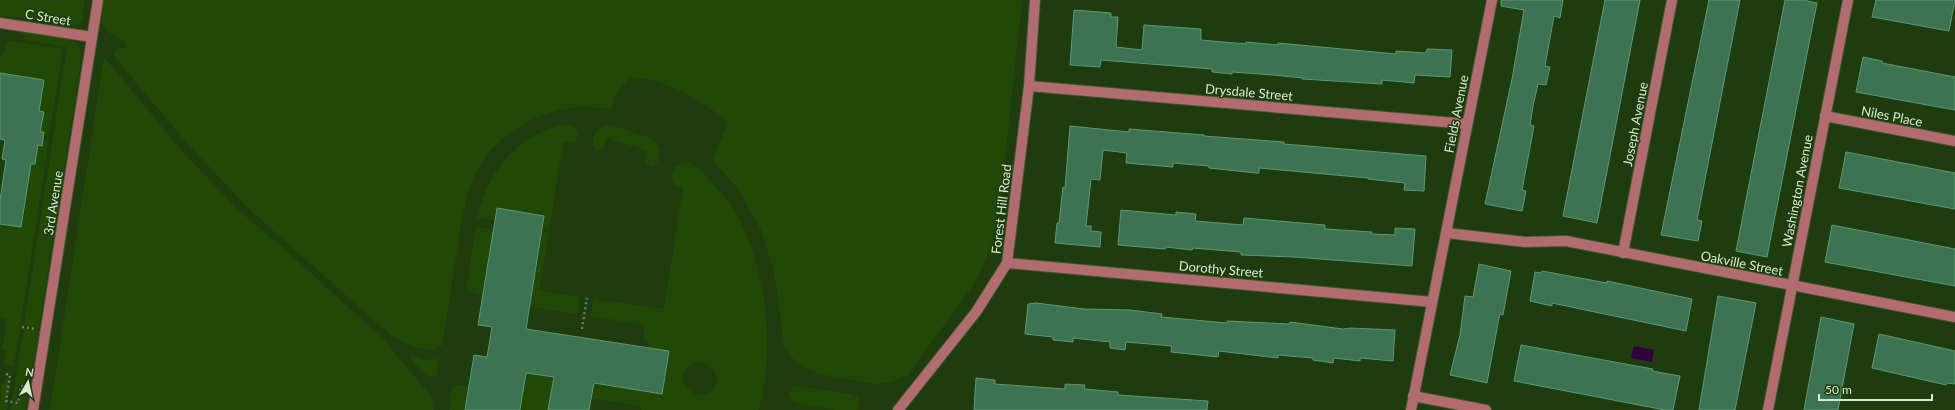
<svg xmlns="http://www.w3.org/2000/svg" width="1955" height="410" font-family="Lato,sans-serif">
<rect width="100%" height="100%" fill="#1e3c0e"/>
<g fill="#214905" fill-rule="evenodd">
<polygon points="0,0 84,0 83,20 75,26 70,26 0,15"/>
<path d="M104 0H1022L999 214 992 244 978 278 908 375 891 382 877 384 819 374 800 366 788 353 790 352 788 349 786 350 784 347 777 288 772 265 761 230 739 190 715 163 713 158 728 122C704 102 662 75 630 78L616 93 612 109C598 108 583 105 569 108 531 114 492 139 475 174 464 199 461 225 457 251 452 282 447 313 442 345L437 349C421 351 406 345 393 337L249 209 186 142 114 56 115 51 118 48 123 49 126 47 125 42C101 28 99 29 104 0Z"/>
<path d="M25 32C44 35 77 32 82 55L39 328 24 326 67 47 24 40Z"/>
<polygon points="9,41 63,49 49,135 40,132 43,112 39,111 44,80 0,73 0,58"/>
<polygon points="104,57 181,150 236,208 288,252 383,339 426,390 432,398 434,410 50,410"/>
<path d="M561 125C570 125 577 127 578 136L574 142H563L549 230 542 228 544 216 497 209 495 220 477 218C487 172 516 137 561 125Z"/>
<path d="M610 125 653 139C662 147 663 161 652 166L647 164 646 160 648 151 607 138 603 148 598 150 594 148C590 137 598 126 610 125Z"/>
<polygon points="43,139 49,140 14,366 4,364 6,350 2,350 7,318 0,317 0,224 21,227 31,164 35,164 38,145 42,146"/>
<path d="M682 163C697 162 704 174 713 184 722 194 731 203 737 215 767 269 775 351 759 410H641L640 406 591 398 594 383 662 394 669 352 649 348V344L643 339 645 325 591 316 593 299 664 309 683 187 674 185 671 176 675 167ZM700 362C712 364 723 377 713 389 694 410 663 368 700 362Z"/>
<polygon points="476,227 494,230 483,295 469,291 467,286"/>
<polygon points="542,232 549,233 539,290 580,297 577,314 530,307"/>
<polygon points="24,329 39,331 30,385 19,383 16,401 12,400"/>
<path d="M410 355 426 360 439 359 436 376C425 381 415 363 409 355Z"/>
<polygon points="526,373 554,377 548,410 520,410"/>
<polygon points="5,378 9,378 5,402 8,403 7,410 0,410 1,384 4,384"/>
<polygon points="456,385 469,387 465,410 449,410 452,386"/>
<polygon points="795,386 851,394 858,398 859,407 856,410 835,410 794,403 789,395 791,390"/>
<polygon points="22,387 30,388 26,410 10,410 12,403 19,404"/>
</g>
<polygon fill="#310140" points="1634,346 1654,350 1652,362 1631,358"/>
<g fill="#3c7453" stroke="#5f9875">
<polygon points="1501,0 1563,0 1560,18 1554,16 1545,66 1550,67 1546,85 1538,84 1533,106 1530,125 1534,126 1522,190 1526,191 1522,211 1485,204 1512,79 1524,10 1501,6"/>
<polygon points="1605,0 1640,0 1597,223 1563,216"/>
<polygon points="1709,0 1740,0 1697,220 1702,221 1698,241 1661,235"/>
<polygon points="1785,0 1803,0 1817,3 1767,257 1736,251"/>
<polygon points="1876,0 1955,0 1949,31 1872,17"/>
<polygon points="1074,10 1111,13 1111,17 1118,17 1116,47 1142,50 1144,25 1201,29 1201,40 1246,44 1246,42 1278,45 1278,43 1396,54 1396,51 1426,53 1427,49 1452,50 1450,77 1415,75 1414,83 1382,80 1382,84 1302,79 1303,78 1273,75 1232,72 1232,74 1212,72 1212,69 1101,60 1100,67 1070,65"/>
<polygon points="1863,57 1882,61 1882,63 1955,77 1955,110 1856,92"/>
<polygon points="0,73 44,80 39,111 44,112 40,132 44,132 42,146 38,145 35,164 31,164 21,227 0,224 0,200 6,160 2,159 5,140 0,139"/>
<polygon points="1070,126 1129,132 1129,129 1204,135 1204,136 1284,142 1284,144 1426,156 1424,191 1404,190 1405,183 1368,179 1368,178 1259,168 1259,173 1256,173 1209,168 1209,166 1173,163 1173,167 1126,163 1127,153 1103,150 1100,180 1091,179 1086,226 1091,226 1091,231 1101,232 1100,247 1055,243 1057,223 1059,223 1063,187 1065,188"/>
<polygon points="1846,152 1955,173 1955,209 1839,188"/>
<polygon points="497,208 544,216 526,329 669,351 662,394 594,383 589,410 548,410 554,377 526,373 520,410 465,410 474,355 487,357 492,327 478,325"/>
<polygon points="1121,210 1176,215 1176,212 1196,214 1195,221 1243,225 1244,218 1325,225 1325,229 1372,232 1371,234 1395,235 1395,228 1415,229 1412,266 1294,257 1241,255 1241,252 1193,248 1192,250 1166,247 1165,249 1118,245"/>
<polygon points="1832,225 1955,249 1955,286 1825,262"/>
<polygon points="1479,264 1511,271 1503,315 1500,314 1498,323 1487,383 1450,375 1460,335 1465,296 1473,297"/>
<polygon points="1542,271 1607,283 1607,281 1692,299 1686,331 1552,303 1552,306 1530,301 1535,272 1541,273"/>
<polygon points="1718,296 1756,303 1735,410 1699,410"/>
<polygon points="1036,303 1084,309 1130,310 1162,314 1161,317 1227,323 1227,321 1289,324 1290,322 1343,329 1351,328 1395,330 1393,361 1360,358 1360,361 1334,358 1333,363 1313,360 1313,358 1278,355 1278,358 1219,351 1218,357 1171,352 1172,346 1126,342 1125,350 1110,348 1110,342 1073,338 1073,342 1053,340 1053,337 1025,334 1028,304"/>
<polygon points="1821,317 1854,324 1838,410 1804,410"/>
<polygon points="1879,334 1955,351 1955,384 1947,383 1946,385 1872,368"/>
<polygon points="1521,345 1653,369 1652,371 1680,376 1673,410 1665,410 1514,381"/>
<polygon points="976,378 995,380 995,384 1065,389 1065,384 1085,385 1084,389 1118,392 1118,395 1208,401 1207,410 974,410"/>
</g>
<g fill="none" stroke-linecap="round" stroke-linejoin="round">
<g stroke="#3c582d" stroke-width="12">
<g id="minor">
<polyline points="0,23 92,37"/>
<polyline points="1029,86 1467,124"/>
<polyline points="1825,116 1955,141"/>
<polyline points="1447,233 1525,242 1566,241 1955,317"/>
<polyline points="1623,253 1672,0"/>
<polyline points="1007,263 1432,302"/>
<polyline points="1413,396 1486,410"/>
<polyline points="33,410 98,0"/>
<polyline points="898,410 976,312 1007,263 1029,86 1035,0"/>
<polyline points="1411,410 1492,0"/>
<polyline points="1768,410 1848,0"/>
</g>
</g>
<g stroke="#68825c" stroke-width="2.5" stroke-dasharray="2 3" stroke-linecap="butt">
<polyline points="22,327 35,329"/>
<polyline points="582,329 587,298"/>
<polyline points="6,374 10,375 6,401 18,403 21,386 24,386"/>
</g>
<use href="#minor" stroke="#b26b6f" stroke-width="10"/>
</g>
<g text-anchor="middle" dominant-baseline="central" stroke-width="3" stroke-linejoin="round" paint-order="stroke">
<g font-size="13" fill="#d8ebd1" stroke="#1e3c0e">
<text transform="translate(48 17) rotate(9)">C Street</text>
<text transform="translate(1249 92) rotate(5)">Drysdale Street</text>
<text transform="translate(1456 114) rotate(-79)">Fields Avenue</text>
<text transform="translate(1892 116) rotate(11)">Niles Place</text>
<text transform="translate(1635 124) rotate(-79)">Joseph Avenue</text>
<text transform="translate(1797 191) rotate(-79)">Washington Avenue</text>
<text transform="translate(53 203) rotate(-81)">3rd Avenue</text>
<text transform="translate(1001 209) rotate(-83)">Forest Hill Road</text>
<text transform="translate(1742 263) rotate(11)">Oakville Street</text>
<text transform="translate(1221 269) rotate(5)">Dorothy Street</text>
</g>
</g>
<g transform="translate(28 382) rotate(9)" stroke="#1e3c0e" stroke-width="3" paint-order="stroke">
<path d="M0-3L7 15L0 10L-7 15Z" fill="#d8ebd1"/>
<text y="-6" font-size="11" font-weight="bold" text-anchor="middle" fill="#d8ebd1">N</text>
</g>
<path d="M1819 394v6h113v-6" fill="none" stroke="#d8ebd1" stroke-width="2"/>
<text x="1825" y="394" font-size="12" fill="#d8ebd1" stroke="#1e3c0e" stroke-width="3" paint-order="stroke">50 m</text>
</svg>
